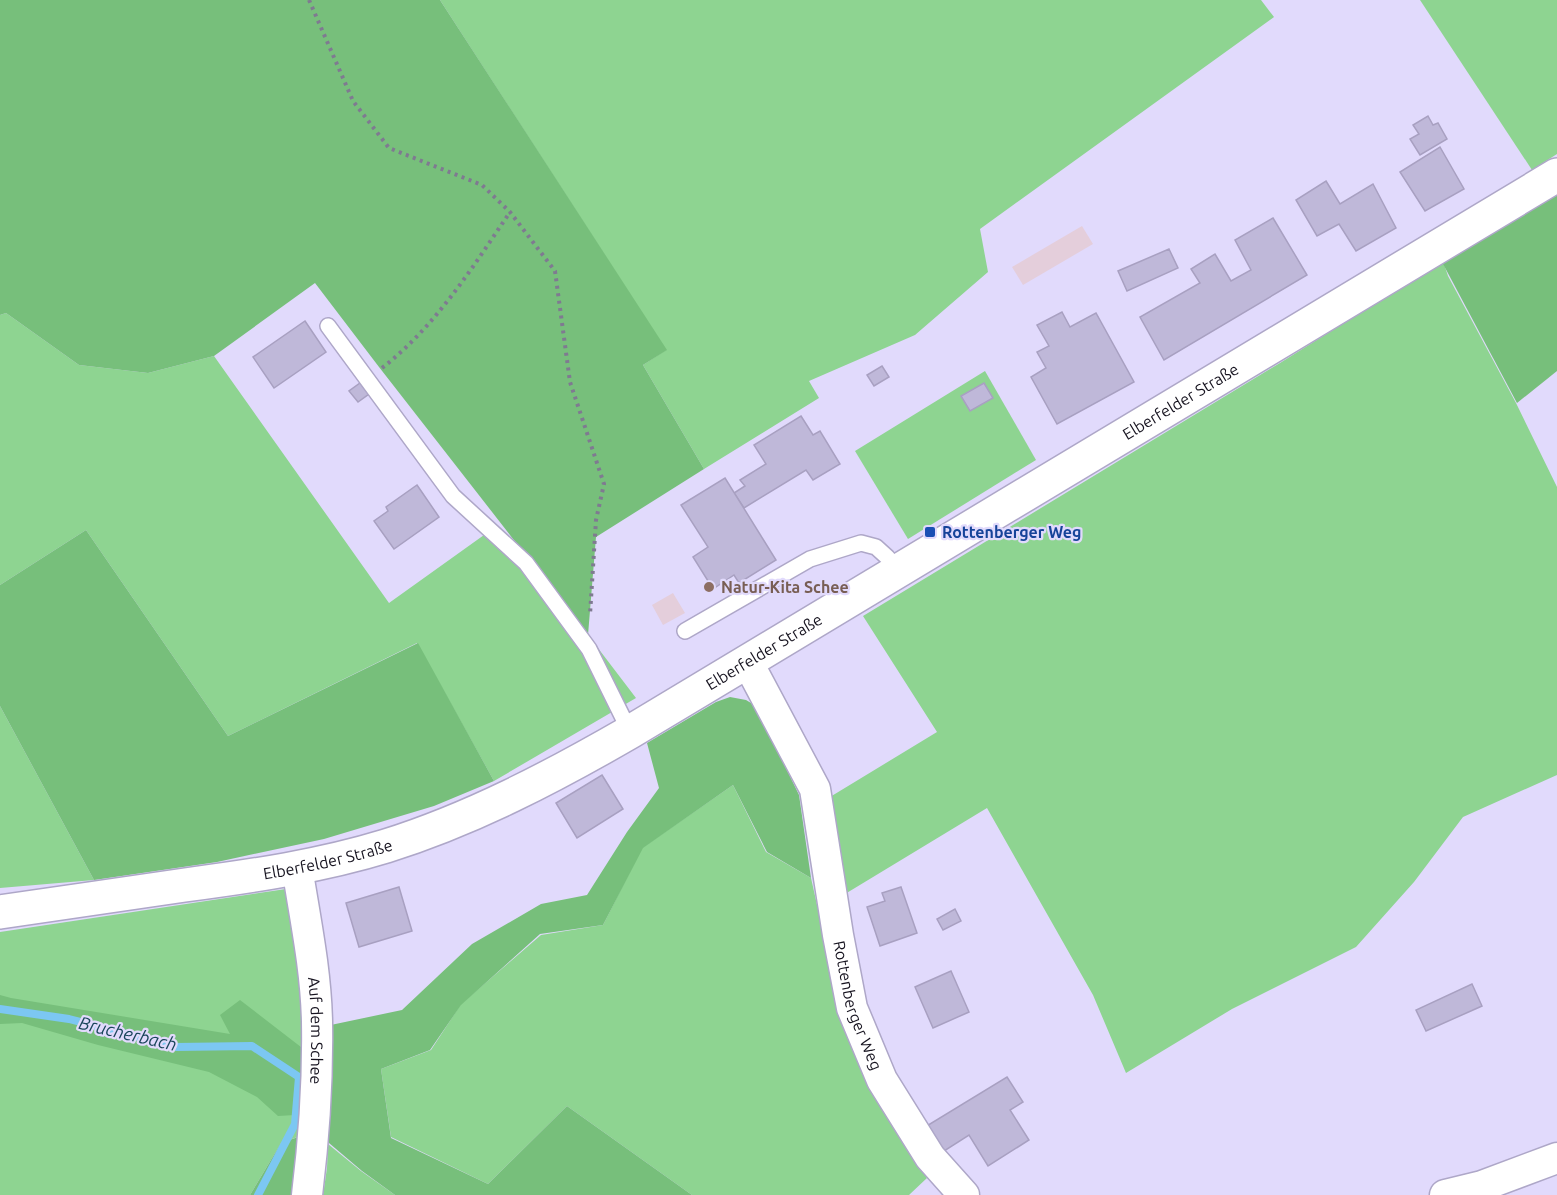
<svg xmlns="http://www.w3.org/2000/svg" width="1557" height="1195" font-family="Ubuntu,sans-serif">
<rect width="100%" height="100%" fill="#e1dafc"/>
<g fill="#e4cedb">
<polygon points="1082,226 1093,244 1023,285 1012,267"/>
<polygon points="673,593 685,613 663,625 652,605"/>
</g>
<g fill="#8ed491">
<polygon points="440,0 1261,0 1274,17 980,229 988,272 915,335 809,381 819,398 704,469 643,365 666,350"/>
<polygon points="1420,0 1557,0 1557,154 1532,170"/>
<polygon points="1443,261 1448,276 1516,403 1557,487 1557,775 1463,817 1414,882 1356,947 1232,1009 1126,1073 1093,995 987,808 845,894 830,797 937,732 863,616 1280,363"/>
<polygon points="6,313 79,365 148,373 214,356 389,603 491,530 577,643 588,635 636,698 494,781 417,643 228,736 86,530 0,585 0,315"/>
<polygon points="985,371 1036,460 908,539 855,451"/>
<polygon points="0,706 94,880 0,888"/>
<polygon points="733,785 766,852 811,878 830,963 887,1112 927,1178 909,1195 692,1195 567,1106 488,1184 391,1137 381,1069 431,1050 461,1004 541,935 603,925 642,848"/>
<polygon points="286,889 312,1025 314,1131 281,1143 250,1195 0,1195 0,932"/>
<polygon points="328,1144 361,1171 395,1195 323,1195 327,1168"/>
</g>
<g fill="#77bf7b">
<polygon points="0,0 440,0 667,350 643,365 704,469 596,537 588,635 379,367 315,283 214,356 148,373 79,365 6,313 0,315"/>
<polygon points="1557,192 1557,371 1517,403 1442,262"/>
<polygon points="86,530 228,736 418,643 494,781 434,806 324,839 217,862 94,880 0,706 0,585"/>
<polygon points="730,697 746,700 756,706 799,795 811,878 767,852 733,785 643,848 603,925 540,934 461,1005 430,1050 381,1069 391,1138 488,1184 567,1106 692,1195 395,1195 362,1171 329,1143 325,1046 326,1026 402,1010 472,944 541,904 587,895 627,832 659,788 647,743 716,702"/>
<polygon points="0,995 11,998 230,1034 220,1015 240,1000 310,1054 312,1114 278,1116 257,1097 209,1072 98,1045 22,1023 0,1024"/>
<polygon points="315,1131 305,1195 250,1195 281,1143"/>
</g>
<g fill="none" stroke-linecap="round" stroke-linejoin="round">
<polyline stroke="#7cc7f2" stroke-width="8" points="0,1009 69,1019 176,1047 252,1046 299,1077 295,1124 258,1195"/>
</g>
<g fill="#bfb8d9" stroke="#a8a0c1" stroke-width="1.5">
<polygon points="1428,116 1433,125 1438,123 1447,139 1420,155 1410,139 1419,134 1413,125"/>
<polygon points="1440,147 1464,189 1425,211 1400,172"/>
<polygon points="1326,181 1340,204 1373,184 1396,228 1356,251 1339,224 1317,236 1296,200"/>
<polygon points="1273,218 1307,275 1164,360 1140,317 1200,283 1191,269 1215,254 1231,281 1251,270 1235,240"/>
<polygon points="1169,249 1178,268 1127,291 1118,271"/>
<polygon points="1062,312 1070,327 1096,313 1134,382 1057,424 1031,377 1046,368 1037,352 1049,346 1037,325"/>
<polygon points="305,321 326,352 274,388 253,357"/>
<polygon points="882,366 889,377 874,386 867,375"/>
<polygon points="360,383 369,394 358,402 349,391"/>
<polygon points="984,383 993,398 970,411 961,396"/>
<polygon points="801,416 813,435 820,431 840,464 813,480 806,470 744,508 734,493 745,486 740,480 766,464 754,445"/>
<polygon points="725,478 776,560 739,583 734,575 713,589 693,557 708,547 681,505"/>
<polygon points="417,485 439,517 394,549 374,521 388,511 386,507"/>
<polygon points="602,775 623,809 577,838 556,803"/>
<polygon points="399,887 412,931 359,947 346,903"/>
<polygon points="901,887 917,933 880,946 867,907 885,901 882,893"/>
<polygon points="955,909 961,921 943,930 937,919"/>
<polygon points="951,971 969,1012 933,1028 915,987"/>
<polygon points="1472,984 1482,1006 1426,1031 1416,1010"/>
<polygon points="1007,1077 1023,1102 1010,1110 1029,1140 988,1166 969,1135 941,1153 925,1127"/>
</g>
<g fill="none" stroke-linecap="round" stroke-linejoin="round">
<g stroke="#aea7c8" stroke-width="18">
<g id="lane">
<polyline points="328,326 453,496 526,563 589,649 630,732"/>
<polyline points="685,631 810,559 861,543 876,547 887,557 898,571"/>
</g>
</g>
<g stroke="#aea7c8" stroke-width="33">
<g id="street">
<path id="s1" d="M747 661 815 789 838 935 852 1008 882 1080 930 1157 964 1195"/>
<path id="s2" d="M297 867C305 918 316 970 317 1022 318 1079 314 1138 307 1195"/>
<polyline points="1445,1195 1482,1186 1557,1158"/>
</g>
</g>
<g stroke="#aea7c8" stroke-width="36">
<g id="secondary">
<path id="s3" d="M0 912C62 903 123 894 185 885 253 876 321 866 386 846 472 819 552 777 630 732L1557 175"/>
</g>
</g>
<g stroke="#7f7a91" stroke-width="4" stroke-dasharray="3 4.5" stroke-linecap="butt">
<polyline points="309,0 353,101 389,148 482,185 510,212 555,271 570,382 604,484 596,520 590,615"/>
<path d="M382 368C435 327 473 267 510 212"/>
</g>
<use href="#lane" stroke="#fff" stroke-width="15"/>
<use href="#street" stroke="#fff" stroke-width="30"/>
<use href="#secondary" stroke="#fff" stroke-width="33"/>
</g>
<rect fill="#1a4fb4" stroke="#e1dafc" stroke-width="2" x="924" y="526" width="12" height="12" rx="3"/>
<circle fill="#8d6e63" stroke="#e1dafc" stroke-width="2" cx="709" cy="587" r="6"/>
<g text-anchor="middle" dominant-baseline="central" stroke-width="4.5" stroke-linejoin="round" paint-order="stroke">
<g font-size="16" fill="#16131f" stroke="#e1dafc">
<text stroke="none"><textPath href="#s3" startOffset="1304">Elberfelder Straße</textPath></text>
<text stroke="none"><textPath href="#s3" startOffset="818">Elberfelder Straße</textPath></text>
<text stroke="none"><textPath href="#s3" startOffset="332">Elberfelder Straße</textPath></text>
<text stroke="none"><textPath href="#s1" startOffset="366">Rottenberger Weg</textPath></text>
<text stroke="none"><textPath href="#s2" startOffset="165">Auf dem Schee</textPath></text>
</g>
<g font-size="16" font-weight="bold" fill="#164399" stroke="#e1dafc" text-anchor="start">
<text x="942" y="532">Rottenberger Weg</text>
</g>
<g font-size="16" font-weight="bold" fill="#785e54" stroke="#e1dafc" text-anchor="start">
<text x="721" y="587">Natur-Kita Schee</text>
</g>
<g font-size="18" font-style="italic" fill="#1a455b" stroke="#e1dafc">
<text transform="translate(128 1033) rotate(13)">Brucherbach</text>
</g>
</g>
</svg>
